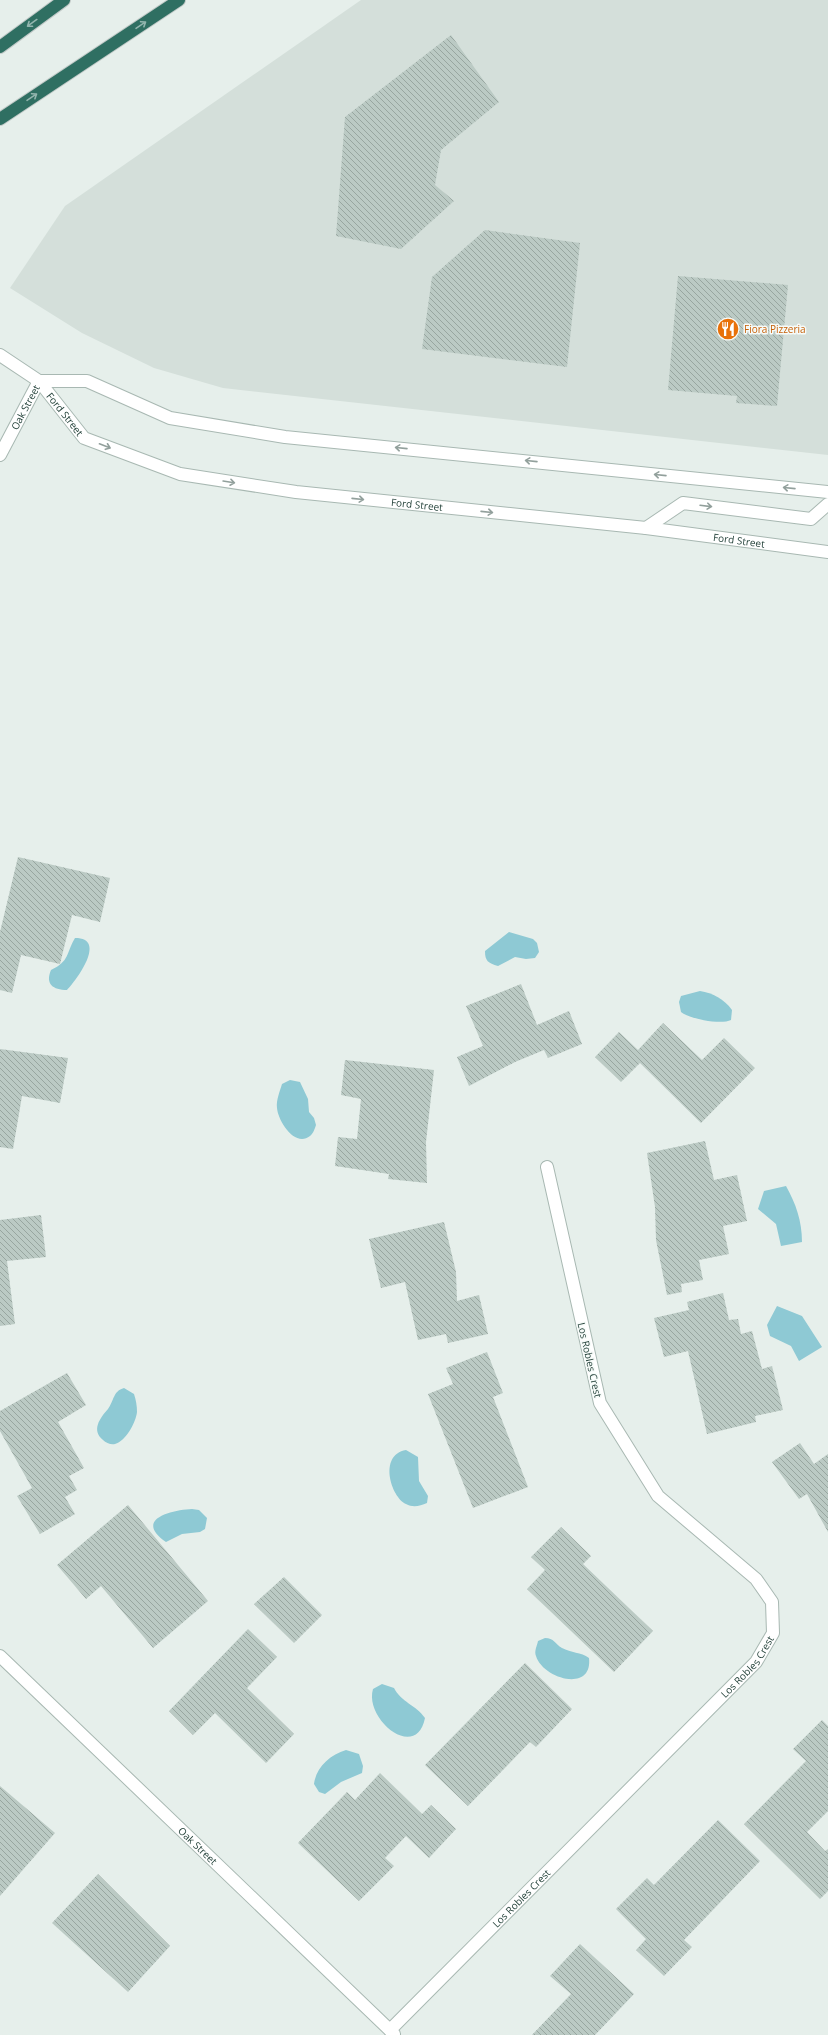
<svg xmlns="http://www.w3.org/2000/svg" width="828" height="2035" font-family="'Open Sans',sans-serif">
<defs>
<pattern id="building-back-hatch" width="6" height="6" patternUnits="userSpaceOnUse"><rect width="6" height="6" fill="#bbcac4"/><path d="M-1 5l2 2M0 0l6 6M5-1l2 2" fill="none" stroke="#98a6a0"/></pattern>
</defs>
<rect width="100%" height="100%" fill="#e6efeb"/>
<polygon fill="#d4dfda" points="361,0 828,0 828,455 223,388 154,368 82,333 10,288 65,206"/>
<g fill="#8ec9d4">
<path d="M509 932 533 939 537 943 539 952 535 958 526 959 515 957 498 966C488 963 485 961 485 951Z"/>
<path d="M75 938C108 938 76 981 67 990 53 990 45 984 51 970 70 961 66 953 75 938Z"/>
<path d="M700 991C713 993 724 999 732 1010L731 1020C721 1025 690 1019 681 1012L679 1002 681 996Z"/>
<path d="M290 1080 300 1082 308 1099 309 1112 314 1118 316 1125C315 1128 313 1134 310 1136 295 1148 278 1121 277 1108 276 1100 280 1091 282 1084Z"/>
<path d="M786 1186C796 1204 802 1221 802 1242L781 1246 776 1224 758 1209 764 1191Z"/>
<polygon points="777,1306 802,1316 822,1347 799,1361 791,1346 770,1336 767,1325"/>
<path d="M124 1388 134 1394C136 1400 137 1406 137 1412 136 1422 126 1441 115 1444 111 1445 106 1443 103 1440 91 1430 100 1418 108 1409 114 1401 113 1391 124 1388Z"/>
<path d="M406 1450 418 1457 419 1481 428 1496 427 1503C420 1506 413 1508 406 1504 391 1497 378 1455 406 1450Z"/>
<path d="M192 1509 199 1510 207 1518 205 1529 200 1532 182 1534 166 1542C133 1519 172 1510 192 1509Z"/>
<path d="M545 1638C554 1638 555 1644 562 1648 571 1653 581 1652 589 1658 593 1693 543 1679 536 1656 534 1651 537 1646 538 1641Z"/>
<path d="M382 1684 394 1688C401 1702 416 1705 425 1718 416 1762 364 1719 373 1689Z"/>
<path d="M346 1750 359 1754 363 1766 362 1773 341 1782 325 1794 319 1792 314 1784C316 1767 330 1755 346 1750Z"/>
</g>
<g fill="url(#building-back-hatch)">
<polygon points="451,35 499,102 441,150 435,185 454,201 401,249 336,236 345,117"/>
<polygon points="485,230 580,243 567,367 422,349 432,277"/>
<polygon points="678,276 788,285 777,406 736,403 737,396 668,390"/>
<polygon points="18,857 110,878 100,922 72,915 60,964 21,955 12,993 0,990 0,932"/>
<polygon points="521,984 537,1025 569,1011 582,1044 548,1058 544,1050 515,1062 469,1086 457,1057 483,1046 466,1006"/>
<polygon points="663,1023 702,1060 724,1038 755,1068 701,1123 640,1063 621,1082 595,1057 619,1032 638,1050"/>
<polygon points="0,1049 68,1058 60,1103 22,1096 13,1149 0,1147"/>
<polygon points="345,1060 434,1070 426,1142 427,1183 388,1179 389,1174 335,1166 338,1137 357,1139 361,1099 341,1095"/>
<polygon points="705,1141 714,1180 737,1175 747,1221 723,1226 729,1254 699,1260 703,1280 681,1284 682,1292 667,1295 656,1240 655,1207 647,1153"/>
<polygon points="41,1215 46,1257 7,1261 15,1324 0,1326 0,1220"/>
<polygon points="444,1222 456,1272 457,1301 479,1295 488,1334 448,1343 446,1334 418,1340 405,1282 381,1288 369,1239"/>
<polygon points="723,1293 729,1320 738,1319 741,1334 752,1331 762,1369 772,1366 783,1410 755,1416 756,1422 707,1434 688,1351 664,1357 654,1318 689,1310 687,1302"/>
<polygon points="487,1352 503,1393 493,1397 528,1487 473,1508 428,1394 453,1384 446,1368"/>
<polygon points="67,1373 86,1405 58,1422 84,1468 69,1476 77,1490 65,1497 75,1514 40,1534 17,1496 32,1488 0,1431 0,1411"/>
<polygon points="800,1443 814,1464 828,1454 828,1532 807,1494 799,1499 772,1462"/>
<polygon points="128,1505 208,1601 153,1648 101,1586 86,1599 57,1565"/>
<polygon points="561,1527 591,1556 583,1564 653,1631 614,1672 527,1589 545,1570 531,1557"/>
<polygon points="284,1577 322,1615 294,1643 254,1604"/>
<polygon points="248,1629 277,1657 247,1688 294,1734 266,1763 215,1713 193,1735 169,1711"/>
<polygon points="525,1663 572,1709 536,1747 530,1742 468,1806 425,1765"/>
<polygon points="822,1720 828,1726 828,1811 807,1832 825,1851 828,1849 828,1891 820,1899 744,1824 806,1761 793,1749"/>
<polygon points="380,1773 422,1814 431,1805 456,1829 429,1858 406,1836 385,1858 394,1866 359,1901 298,1843 347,1792 355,1800"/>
<polygon points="0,1786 55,1833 0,1896"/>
<polygon points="718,1820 760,1861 684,1940 692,1947 664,1976 636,1950 646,1939 616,1909 647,1878 654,1885"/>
<polygon points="98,1874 170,1946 128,1992 52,1923"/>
<polygon points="580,1944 634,1994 595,2035 532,2035 571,1994 550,1976"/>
</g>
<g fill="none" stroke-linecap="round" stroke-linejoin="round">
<g stroke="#a8b8b2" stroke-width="14">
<g id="minor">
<path id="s1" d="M0 455 39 381"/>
<path id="s2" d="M0 1656 394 2034"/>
<path id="s3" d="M390 2030 756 1662 773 1633 772 1602 756 1579 658 1496 600 1403 547 1167"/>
</g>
</g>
<g stroke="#a8b8b2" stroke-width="14">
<g id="tertiary">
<path id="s4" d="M0 355 39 381 84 438 180 474 296 492 646 528 828 552"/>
<polyline points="39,381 87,381 170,418 285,437 828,492"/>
<polyline points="646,528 683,503 811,519 828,504"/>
</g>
</g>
<g stroke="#c2cac8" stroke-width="14">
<g id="motorway">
<polyline points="0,47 64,0"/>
<polyline points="0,119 179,0"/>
</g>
</g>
<use href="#minor" stroke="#fff" stroke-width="12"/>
<use href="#tertiary" stroke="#fff" stroke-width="12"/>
<use href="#motorway" stroke="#2f6f62" stroke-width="12"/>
</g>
<defs><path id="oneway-shaft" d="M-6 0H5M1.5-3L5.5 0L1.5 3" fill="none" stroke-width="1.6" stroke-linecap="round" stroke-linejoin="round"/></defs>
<g stroke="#93b5ae">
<use href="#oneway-shaft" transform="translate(32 23) rotate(144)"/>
<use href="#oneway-shaft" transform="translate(141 25) rotate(-34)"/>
<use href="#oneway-shaft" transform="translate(32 97) rotate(-34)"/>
</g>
<g stroke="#92a09c">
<use href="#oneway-shaft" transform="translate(105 446) rotate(21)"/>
<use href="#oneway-shaft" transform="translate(401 448) rotate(-174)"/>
<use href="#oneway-shaft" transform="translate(531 461) rotate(-174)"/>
<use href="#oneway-shaft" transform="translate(660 475) rotate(-174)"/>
<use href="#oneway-shaft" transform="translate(229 482) rotate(9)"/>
<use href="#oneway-shaft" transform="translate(789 488) rotate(-174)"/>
<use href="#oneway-shaft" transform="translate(358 499) rotate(6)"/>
<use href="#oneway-shaft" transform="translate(706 506) rotate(7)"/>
<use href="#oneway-shaft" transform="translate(487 512) rotate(6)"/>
</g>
<defs>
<g id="restaurant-disc" transform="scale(1.15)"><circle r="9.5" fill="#e8710a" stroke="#f7fbf9"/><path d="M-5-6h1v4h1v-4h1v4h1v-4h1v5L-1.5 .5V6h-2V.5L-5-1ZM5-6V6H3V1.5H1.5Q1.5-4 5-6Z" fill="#fff"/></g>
</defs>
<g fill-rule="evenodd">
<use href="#restaurant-disc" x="728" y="329"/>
</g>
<g text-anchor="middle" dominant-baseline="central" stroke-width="3" stroke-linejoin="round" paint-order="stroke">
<g font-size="10" fill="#c56008" stroke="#f7fbf9" text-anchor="start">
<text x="744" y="329">Fiora Pizzeria</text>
</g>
<g font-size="10" fill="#24423a" stroke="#f7fbf9">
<text stroke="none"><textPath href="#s1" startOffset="54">Oak Street</textPath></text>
<text stroke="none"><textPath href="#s4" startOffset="89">Ford Street</textPath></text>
<text stroke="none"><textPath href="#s4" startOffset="461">Ford Street</textPath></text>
<text stroke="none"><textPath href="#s4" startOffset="785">Ford Street</textPath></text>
<text transform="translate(590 1360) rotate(77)">Los Robles Crest</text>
<text stroke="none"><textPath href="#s3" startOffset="510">Los Robles Crest</textPath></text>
<text stroke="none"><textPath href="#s2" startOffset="274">Oak Street</textPath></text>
<text stroke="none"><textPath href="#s3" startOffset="186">Los Robles Crest</textPath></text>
</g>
</g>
</svg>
